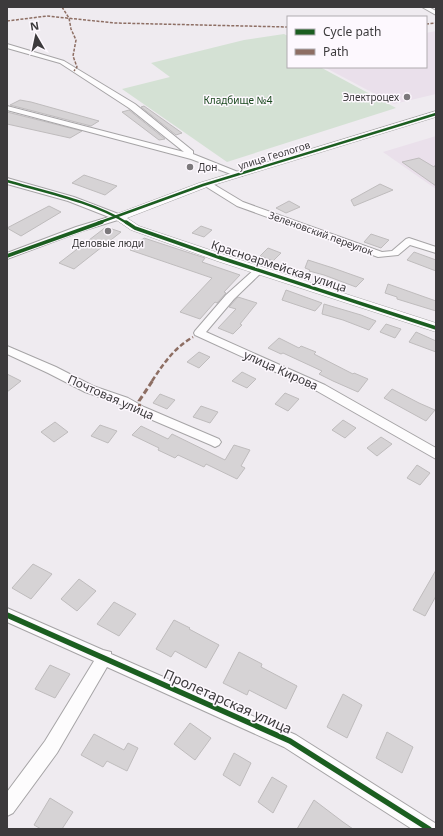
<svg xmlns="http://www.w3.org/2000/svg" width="443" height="836" font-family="'Noto Sans',sans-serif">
<rect width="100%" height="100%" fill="#efebf0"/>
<g fill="#eae0eb">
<polygon points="436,31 436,94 394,104 324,67 426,67 426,33"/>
<polygon points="436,136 436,189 383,152"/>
</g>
<polygon fill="#d4e1d4" points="284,34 288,36 288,67 320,67 396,108 227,162 122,89 170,77 151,63 244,40"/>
<g fill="#d6d3d5" stroke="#bfbcbd">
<polygon points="20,100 31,102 99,121 91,126 10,105"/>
<polygon points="144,106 182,133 176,135 141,107"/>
<polygon points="129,110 165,139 159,140 122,112"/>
<polygon points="7,112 82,131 70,138 7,124"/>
<polygon points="419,158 434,167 436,164 436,186 402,162"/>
<polygon points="84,175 117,186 105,195 72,183"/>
<polygon points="380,184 393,190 354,206 351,200"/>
<polygon points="289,201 300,207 286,213 276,208"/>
<polygon points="49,206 61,212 21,236 7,228"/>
<polygon points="201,226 212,230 204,237 192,233"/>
<polygon points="106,227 121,232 74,269 59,263"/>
<polygon points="371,234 389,240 381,248 364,242"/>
<polygon points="144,238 205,258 202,262 240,275 224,292 226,293 217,303 215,302 200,319 180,312 212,278 130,250"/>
<polygon points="268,248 281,253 273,261 260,256"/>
<polygon points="414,252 436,260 436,271 407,260"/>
<polygon points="308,260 333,268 364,279 356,287 324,275 309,271 310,270 305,268"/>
<polygon points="388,284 436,301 436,311 397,299 397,297 385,293"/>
<polygon points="286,290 322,303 315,311 282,300"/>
<polygon points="238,297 257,303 240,324 242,325 233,334 218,328 236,309 229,307"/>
<polygon points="324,304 361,315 376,321 369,330 343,320 322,314"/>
<polygon points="386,324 401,329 395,338 380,332"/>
<polygon points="416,332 436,341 436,352 409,342"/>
<polygon points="279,338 299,348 301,346 316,352 314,354 353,374 354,373 368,379 358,392 333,381 319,374 322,371 283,353 281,354 268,348"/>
<polygon points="199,352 210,357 199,368 187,362"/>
<polygon points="242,372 256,379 247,388 232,381"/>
<polygon points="7,374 21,381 7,392"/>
<polygon points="392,389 419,403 435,410 426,421 384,398"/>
<polygon points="285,393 299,399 288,411 275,404"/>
<polygon points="160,394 175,400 167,409 153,403"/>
<polygon points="201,406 218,412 210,423 193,417"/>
<polygon points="343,420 356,428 345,438 332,430"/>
<polygon points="55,422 68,432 54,442 41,432"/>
<polygon points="100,425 117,431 108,443 91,436"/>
<polygon points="141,426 168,439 172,434 225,460 234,445 250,450 241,466 245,468 237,479 206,464 204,467 178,455 175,458 158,450 159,448 132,435"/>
<polygon points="381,437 392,444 377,456 367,448"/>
<polygon points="417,465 430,473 420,485 407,478"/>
<polygon points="33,564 52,574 31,599 12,588"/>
<polygon points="436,570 436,596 425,616 413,610"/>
<polygon points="79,579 96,591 77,611 61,599"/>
<polygon points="114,602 136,614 119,636 97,624"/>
<polygon points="174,620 190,628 189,629 219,645 206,668 175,651 171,657 156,649"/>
<polygon points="239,652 262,664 261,667 297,686 286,709 249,690 247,695 223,683"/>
<polygon points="50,665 70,674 55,698 35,689"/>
<polygon points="343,694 362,705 347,738 327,727"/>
<polygon points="190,723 211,738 195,760 174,744"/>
<polygon points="387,732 413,747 402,773 376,758"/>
<polygon points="94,734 124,750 128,743 138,748 127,771 107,761 103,767 81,755"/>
<polygon points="234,753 251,763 240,786 223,775"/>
<polygon points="272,777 287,786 273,813 258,802"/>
<polygon points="50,798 73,812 62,829 41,829 34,825"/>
<polygon points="314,800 343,822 353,829 297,829"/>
</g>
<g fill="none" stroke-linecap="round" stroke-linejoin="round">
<g stroke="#a6a4a6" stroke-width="2">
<g id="minor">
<polygon points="422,7 429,7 436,11 436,15"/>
<polygon points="7,44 64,61 135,104 193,151 193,154 243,174 242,176 236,176 191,159 7,110 7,106 184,152 129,108 60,63 7,48"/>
<polygon points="7,178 74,197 121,215 122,217 121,219 82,231 7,259 7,253 76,227 109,217 68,201 7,184"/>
<polygon points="208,181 243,202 382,252 392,251 406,239 409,238 436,247 436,253 410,245 398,255 378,257 237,206 205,186 204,184"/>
<polygon points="259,267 262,268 264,270 262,272 234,299 206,332 325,385 436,448 436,459 317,391 195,335 194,333 195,331 226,295 256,268"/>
<polygon points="7,346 56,367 93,386 128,398 144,407 219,439 221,442 219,445 215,447 211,445 136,413 120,404 85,392 48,373 7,354"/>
<polygon points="7,608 103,650 111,652 111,654 296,735 435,823 436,829 412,829 284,747 107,667 57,753 13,813 7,816 7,792 45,741 94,661 7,622"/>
</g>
</g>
<g stroke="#a6a4a6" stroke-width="1">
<polygon id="tertiary" points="436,111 436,117 207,187 127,218 139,226 225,255 436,323 436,332 217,261 131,230 112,217 114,215 199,183"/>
</g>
<use href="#minor" fill="#fdfcfd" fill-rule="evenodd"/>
<use href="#tertiary" fill="#fdfcfd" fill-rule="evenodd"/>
<g stroke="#8d6e63" stroke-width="1.5" stroke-dasharray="3 1.5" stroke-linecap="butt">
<polyline points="62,7 69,18 71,29 76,40 73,56 77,67 74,71"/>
<polyline points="7,21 47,16 115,23 288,27"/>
<polyline points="426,24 436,23"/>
</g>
<path stroke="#8d6e63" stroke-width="2.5" stroke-dasharray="5 2.5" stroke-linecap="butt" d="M152 381C164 363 174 348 193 337"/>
<polyline stroke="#8d6e63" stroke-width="3" stroke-dasharray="6 3" stroke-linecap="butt" points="140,410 139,401 153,380"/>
<g stroke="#fdf8fe" stroke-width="4">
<g id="cycleway-far2">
<path d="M7 181C45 192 94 202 127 223"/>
<polyline points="98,223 203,185 436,114"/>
</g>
</g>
<g stroke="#fdf8fe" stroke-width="5.5">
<g id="cycleway-far1">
<polyline points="126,222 135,228 221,258 436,328"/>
<polyline points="7,256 102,222"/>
</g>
</g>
<g stroke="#fdf8fe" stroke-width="8">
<polyline id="cycleway" points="7,615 290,741 429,829"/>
</g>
<use href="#cycleway-far2" stroke="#1b5e20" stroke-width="2.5"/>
<use href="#cycleway-far1" stroke="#1b5e20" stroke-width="3.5"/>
<use href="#cycleway" stroke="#1b5e20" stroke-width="5.5"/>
</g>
<g fill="#7b787b" stroke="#fdf8fe" stroke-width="1.5">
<circle cx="407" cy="97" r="4"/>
<circle cx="190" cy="167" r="4"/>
<circle cx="108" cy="231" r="4"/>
</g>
<g text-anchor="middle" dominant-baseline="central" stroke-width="3" stroke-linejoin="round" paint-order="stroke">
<g font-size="10" fill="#3c3a3c" stroke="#fdf8fe" text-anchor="end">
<text x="399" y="97">Электроцех</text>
<text x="198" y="167" text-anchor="start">Дон</text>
<text x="108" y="243" text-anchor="middle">Деловые люди</text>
</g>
<g font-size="10" fill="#19481d" stroke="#fdf8fe">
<text x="238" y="100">Кладбище №4</text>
</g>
<g font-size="10" fill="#3c3a3c" stroke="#fdf8fe">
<text transform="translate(274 155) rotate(-17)">улица Геологов</text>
<text transform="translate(321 233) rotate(20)">Зеленовский переулок</text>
</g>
<g font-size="12" fill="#3c3a3c" stroke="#fdf8fe">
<text transform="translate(279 266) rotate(18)">Красноармейская улица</text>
<text transform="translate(281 370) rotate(24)">улица Кирова</text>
<text transform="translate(111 397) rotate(24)">Почтовая улица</text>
</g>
<g font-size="14" fill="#3c3a3c" stroke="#fdf8fe">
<text transform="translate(228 701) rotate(24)">Пролетарская улица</text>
</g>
</g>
<rect width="443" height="836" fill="none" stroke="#3c3a3c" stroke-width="16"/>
<rect x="287" y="16" width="140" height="52" fill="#fdf8fe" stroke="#b0acb0"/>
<rect x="295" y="29" width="20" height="6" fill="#1b5e20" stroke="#b0acb0"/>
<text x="323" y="36" font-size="12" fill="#3c3a3c">Cycle path</text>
<rect x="295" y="49" width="20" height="6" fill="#8d6e63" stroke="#b0acb0"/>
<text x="323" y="56" font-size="12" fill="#3c3a3c">Path</text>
<g transform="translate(36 36) rotate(351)" stroke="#fdf8fe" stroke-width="3" paint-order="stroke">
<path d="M0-3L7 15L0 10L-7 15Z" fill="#3c3a3c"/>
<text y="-6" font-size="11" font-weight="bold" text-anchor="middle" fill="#3c3a3c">N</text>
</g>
</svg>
